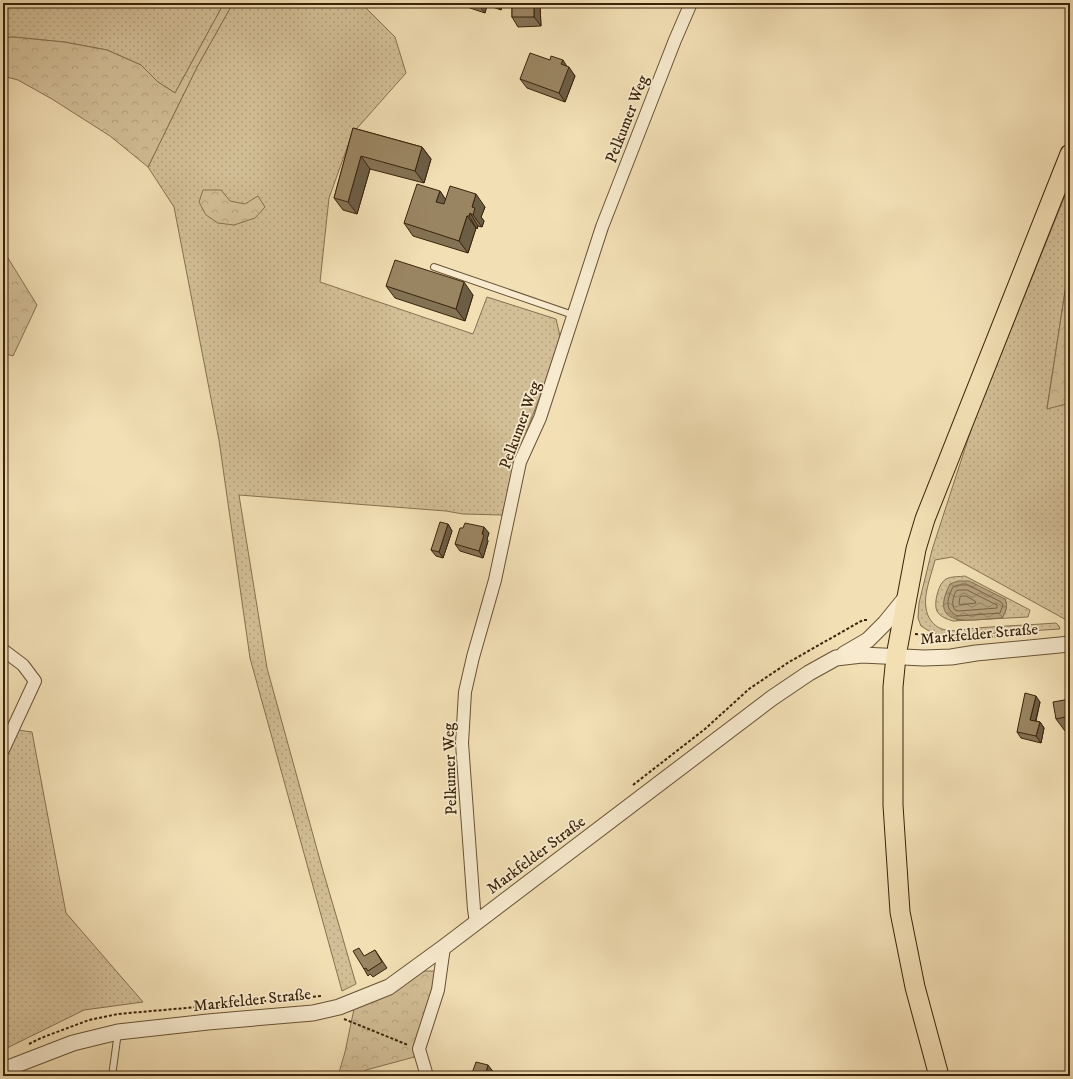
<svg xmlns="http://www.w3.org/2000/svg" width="1073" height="1079" font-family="'IM FELL DW Pica',serif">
<defs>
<pattern id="grass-dots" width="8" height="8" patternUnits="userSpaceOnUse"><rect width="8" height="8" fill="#d3bf97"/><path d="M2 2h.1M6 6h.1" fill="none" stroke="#b6a481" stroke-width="1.8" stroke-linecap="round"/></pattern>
<pattern id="forest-crowns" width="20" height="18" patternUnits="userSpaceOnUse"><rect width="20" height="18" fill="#d3bf97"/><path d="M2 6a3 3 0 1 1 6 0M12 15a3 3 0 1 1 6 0" fill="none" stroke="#b6a481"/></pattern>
<pattern id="water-waves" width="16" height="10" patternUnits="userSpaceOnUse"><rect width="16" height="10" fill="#b39f7a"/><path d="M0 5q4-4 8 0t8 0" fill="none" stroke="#938162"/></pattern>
</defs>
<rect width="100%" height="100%" fill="#f2dfb4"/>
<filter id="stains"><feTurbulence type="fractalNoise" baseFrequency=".005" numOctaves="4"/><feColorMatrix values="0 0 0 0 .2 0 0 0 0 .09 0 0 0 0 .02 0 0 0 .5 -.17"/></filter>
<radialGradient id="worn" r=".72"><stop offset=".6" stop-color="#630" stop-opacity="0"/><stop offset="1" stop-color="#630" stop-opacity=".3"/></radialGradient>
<g fill="url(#grass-dots)" stroke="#867150" fill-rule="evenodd">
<polygon points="3,3 224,3 175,93 158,82 141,65 107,50 64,42 13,37 3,38"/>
<polygon points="233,3 361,3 395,37 406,73 352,134 329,198 320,282 473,334 487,297 556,319 561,340 526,433 517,460 502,515 463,514 446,511 239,495 267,668 323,871 341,932 356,984 342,991 250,658 219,440 174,207 148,167 197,67"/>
<path d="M1070 183V275L1066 285 1047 408 1070 403V622L952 557 935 560C932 573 923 595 926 608 927 617 933 626 942 629 953 633 965 629 976 628 1002 626 1029 625 1056 623L1059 626 1060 629 950 636 938 635 929 631 921 626 918 618 919 603 932 550 972 427Z"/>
<path d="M965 576 1030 610 1028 617 953 621C947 619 940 617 937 611 933 604 939 582 946 579 952 576 959 577 965 576ZM1005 599C1008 607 1006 611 1002 618L956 620Z"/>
<polygon points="18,730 32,732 66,913 143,1002 84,1010 5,1049 3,1048 3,760"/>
</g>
<g fill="url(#forest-crowns)" stroke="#867150">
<polygon points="224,3 233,3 197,67 148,167 110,136 52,99 18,80 3,76 3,38 13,37 64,42 107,50 141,65 158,82 175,93"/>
<polygon points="203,190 221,190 230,201 245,204 258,196 265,207 255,218 234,225 218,223 206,215 199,202"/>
<polygon points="3,250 37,305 13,356 3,353"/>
<polygon points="1070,275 1070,403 1047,409 1066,285"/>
<polygon points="424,971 436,971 418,1056 366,1070 363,1076 338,1076 345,1052 354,1009 395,991"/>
</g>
<path fill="url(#water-waves)" stroke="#836d4d" d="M958 581H969L1005 599C1008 607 1006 611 1002 618 975 619 926 631 950 584Z"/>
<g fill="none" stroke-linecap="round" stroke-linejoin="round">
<g stroke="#766142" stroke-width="1">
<path d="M959 585H968L1001 602 1003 605 1000 613 958 616C944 611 947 598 953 587Z"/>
<path d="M960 590H967L997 605V608L959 611 955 610C951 605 953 597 956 591Z"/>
<polygon points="962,596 966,596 975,601 976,603 960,605 959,603 960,597"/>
</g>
<g stroke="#685234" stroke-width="8">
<g id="service">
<polyline points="434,267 573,315"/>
<polyline points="112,1076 118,1032"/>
</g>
</g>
<g stroke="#685234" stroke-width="14">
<g id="minor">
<polyline points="3,650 23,665 35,681 3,750"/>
<polyline points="476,923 474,909 462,743 465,692 473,657 495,580 520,462 540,418 602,227 675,40 691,3"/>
<polyline points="427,1076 419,1049 438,990 444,947"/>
</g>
</g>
<g stroke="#685234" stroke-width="17">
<g id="tertiary">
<polyline points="844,654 868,640 885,623 907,596"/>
<polyline points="3,1070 73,1043 118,1032 208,1022 313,1013 339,1007 389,987 444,947 772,698 809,673 836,658 862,655 924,658 951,657 976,653 1070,644"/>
</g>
</g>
<g stroke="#3a230a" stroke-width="21">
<polyline id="primary" points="939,1076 915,987 900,912 893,805 893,687 896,656 916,549 925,519 1070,154"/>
</g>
<g stroke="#3a230a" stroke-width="2" stroke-dasharray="3 2" stroke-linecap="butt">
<polyline points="915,634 965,639 1002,636"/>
<polyline points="633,785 705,729 749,689 789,662 863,620 869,620"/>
<polyline points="344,1019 408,1045"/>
<polyline points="29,1044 41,1038 89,1020 118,1014 322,996"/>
</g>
<use href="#service" stroke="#f7eace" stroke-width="6"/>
<use href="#minor" stroke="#f7eace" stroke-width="12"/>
<use href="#tertiary" stroke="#f7eace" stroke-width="15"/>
<use href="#primary" stroke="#f2dfb4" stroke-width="19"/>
</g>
<g fill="#847254" stroke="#3a230a">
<polygon points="455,3 503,3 501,10 487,5 485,13"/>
<polygon points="512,3 560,3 560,4 540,5 541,26 518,27 512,17"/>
<polygon points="567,66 575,76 565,102 527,88 520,79"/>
<polygon points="353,128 422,147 431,159 424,183 370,169 357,214 343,210 334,198"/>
<polygon points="440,191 445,199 485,207 481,217 484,221 482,227 478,226 477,229 476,228 468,253 413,236 404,223"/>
<polygon points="386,286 473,295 465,321 395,298"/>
<polygon points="448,524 452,531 443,558 436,556 431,550"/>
<polygon points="489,533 487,539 488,541 483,558 460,551 455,544"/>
<polygon points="1070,699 1070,730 1065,731 1056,719"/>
<polygon points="1040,702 1036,721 1040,722 1044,728 1041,743 1021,738 1017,732"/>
<polygon points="375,950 387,968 373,977 370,974 368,976 364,969 365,956"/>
</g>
<g fill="#6c5d45" stroke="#3a230a">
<polygon points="477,3 486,3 487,5 485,13"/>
<polygon points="496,3 503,3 501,10"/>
<polygon points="534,3 539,3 540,5 541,26 534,17"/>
<polygon points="563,60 568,68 569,67 575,76 565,102 559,93 561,64"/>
<polygon points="422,147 431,159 424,183 415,171"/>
<polygon points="361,156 370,169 357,214 348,202"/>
<polygon points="440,191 448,203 445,214 436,202"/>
<polygon points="476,194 485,207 481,217 484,221 482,227 473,215 472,207"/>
<polygon points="470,213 478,226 477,229 469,216"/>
<polygon points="467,216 476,228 468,253 459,241"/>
<polygon points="464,282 473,295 465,321 456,309"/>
<polygon points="448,524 452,531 443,558 439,552"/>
<polygon points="484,527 489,533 487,539 488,541 483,558 479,551"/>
<polygon points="1036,696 1040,702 1034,727 1030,720"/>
<polygon points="1040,722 1044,728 1041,743 1036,736"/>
<polygon points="488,1065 495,1074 494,1076 485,1076"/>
</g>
<g fill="#9a8562" stroke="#3a230a">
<rect x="512" y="3" width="22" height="14"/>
<polygon points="530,53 550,60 551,56 563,60 561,64 569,67 559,93 520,79"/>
<polygon points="353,128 422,147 415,171 361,156 348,202 334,198"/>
<polygon points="417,184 440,191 436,202 444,204 450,186 476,194 472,207 475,208 473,215 470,213 469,216 467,216 459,241 404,223"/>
<polygon points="395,260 464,282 456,309 386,286"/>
<polygon points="440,522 448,524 439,552 431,550"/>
<polygon points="465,523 484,527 482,534 484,535 479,551 455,544 460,528 463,528"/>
<polygon points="1025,693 1036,696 1030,720 1040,722 1036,736 1017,732"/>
<polygon points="1070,699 1070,716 1056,719 1053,702"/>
<polygon points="359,948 364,956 375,950 382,962 368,971 366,968 364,969 353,951"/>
<polygon points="476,1062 488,1065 485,1076 471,1076"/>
</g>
<g text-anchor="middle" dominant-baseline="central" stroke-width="3.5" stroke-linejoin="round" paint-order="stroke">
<g font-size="16" fill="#3a230a" stroke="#f7eace">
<text transform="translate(627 119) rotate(-69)">Pelkumer Weg</text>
<text transform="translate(520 425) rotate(-70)">Pelkumer Weg</text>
<text transform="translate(979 634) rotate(-5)">Markfelder Straße</text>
<text transform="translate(450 769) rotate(-92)">Pelkumer Weg</text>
<text transform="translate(536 855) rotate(-37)">Markfelder Straße</text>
<text transform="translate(252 1000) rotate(-6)">Markfelder Straße</text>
</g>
</g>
<rect width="1073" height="1079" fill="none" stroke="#f2dfb4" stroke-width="16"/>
<rect x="4" y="4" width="1065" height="1071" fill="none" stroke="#3a230a" stroke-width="2"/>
<rect x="8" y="8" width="1057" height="1063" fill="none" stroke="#3a230a"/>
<rect width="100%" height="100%" filter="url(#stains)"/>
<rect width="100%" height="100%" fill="url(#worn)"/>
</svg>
